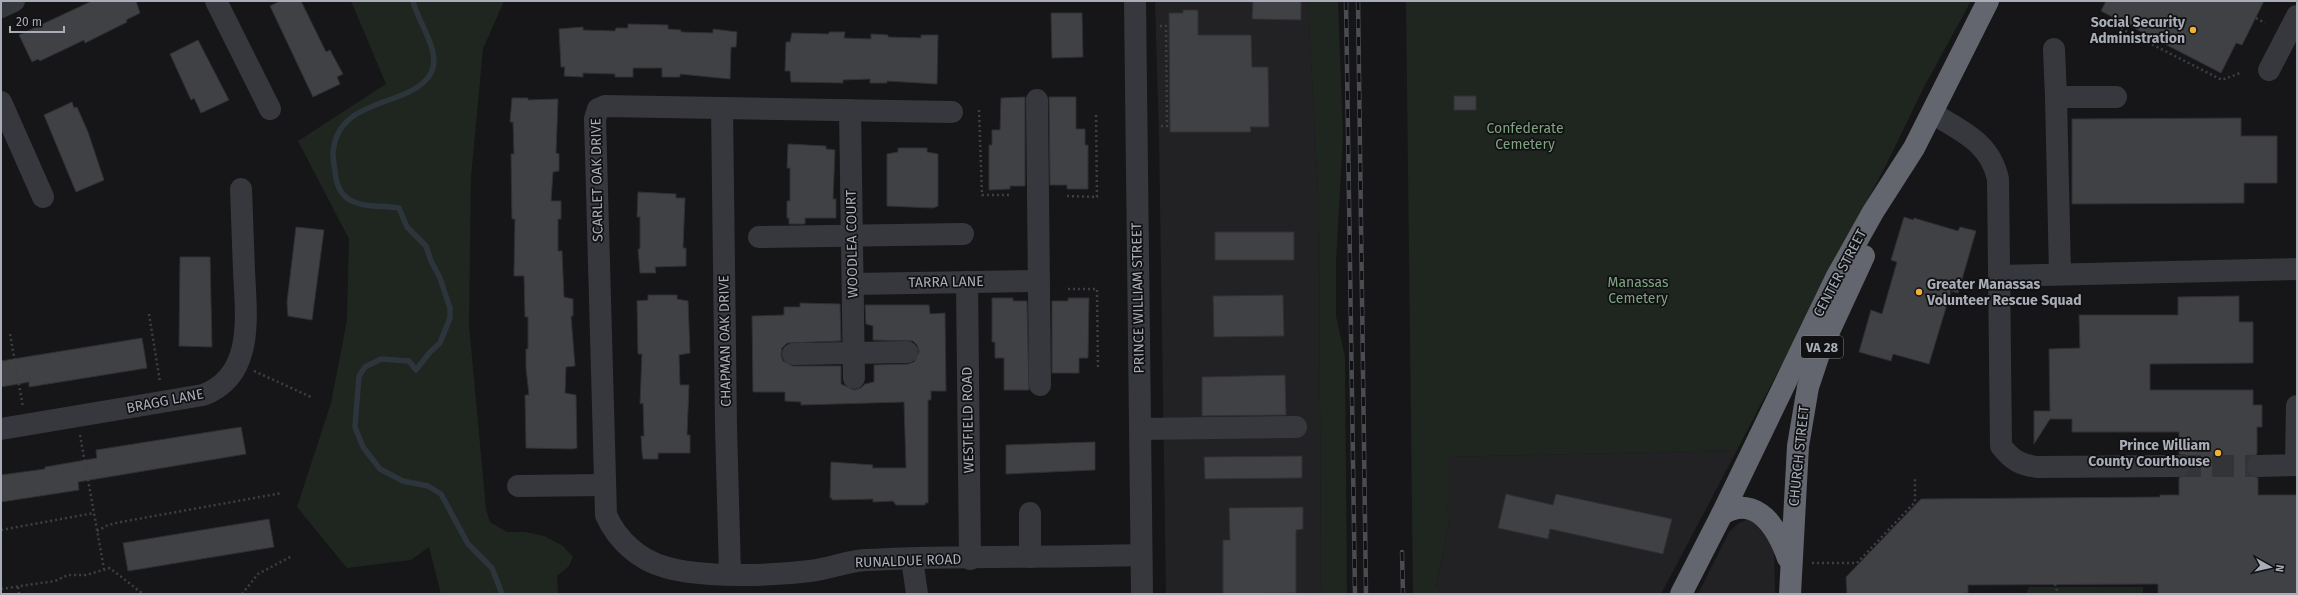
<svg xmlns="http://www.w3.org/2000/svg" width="2298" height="595" font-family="'Fira Sans',sans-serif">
<rect width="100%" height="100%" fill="#161618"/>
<g fill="#222225">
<polygon points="1155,1 1308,1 1319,209 1321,594 1166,594 1159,137"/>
<polygon points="1737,450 1661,594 1444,594 1436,588 1450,516 1447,507 1447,457"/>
<polygon points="1750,518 1759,520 1774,545 1775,594 1698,594 1729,532 1739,523"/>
</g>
<g fill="#1e261f">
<polygon points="351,1 504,1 483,49 471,177 469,325 486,509 490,522 507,532 525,532 544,536 563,546 573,557 569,566 557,576 558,594 441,594 429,547 411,560 347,568 297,507 331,403 347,320 349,239 298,141 386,84"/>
<polygon points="1308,1 1338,1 1343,136 1336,263 1336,316 1345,357 1347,594 1321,594 1319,209"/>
<polygon points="1406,1 1971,1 1924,87 1887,163 1737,450 1447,457 1447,507 1450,516 1436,587 1444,594 1413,594"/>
<polygon points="2029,587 2143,587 2143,594 2026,594"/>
</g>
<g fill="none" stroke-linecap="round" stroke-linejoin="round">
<path stroke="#2c353c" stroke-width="5.5" d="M413 1C417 21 442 51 431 73 411 109 337 95 333 153 333 159 334 165 335 171 338 211 369 204 399 208L407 227 426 246 431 261 440 278 450 308V318L440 343 430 352 416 370 409 361 381 359 365 367 359 376 355 427 363 447 380 469 403 481 428 486 441 494 468 544 492 568 502 594"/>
</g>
<g fill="#404145" stroke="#303034">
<polygon points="92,1 136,1 140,13 126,20 127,22 85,43 84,40 40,61 38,59 32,62 19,35"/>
<polygon points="280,1 301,1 326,52 330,50 343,74 337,77 340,84 313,97 270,6"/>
<polygon points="1253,1 1301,1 1301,20 1252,19"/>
<polygon points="2106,1 2264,1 2242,45 2236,43 2221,73 2101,11"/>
<polygon points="1183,10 1198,10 1198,35 1251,35 1252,67 1268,67 1269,127 1250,127 1251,132 1170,132 1169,13 1183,13"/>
<polygon points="1051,13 1082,13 1083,57 1052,58"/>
<polygon points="628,24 668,25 668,29 681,30 681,32 713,33 713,29 737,32 736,47 731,47 730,79 680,74 680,77 662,77 662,68 633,68 633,77 615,77 615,74 583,73 583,77 564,76 565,67 561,67 559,29 583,27 583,30 615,31 616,28 628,28"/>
<polygon points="829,32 845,32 844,38 871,39 871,34 888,35 888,37 921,38 921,35 938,35 937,84 887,81 887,83 870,83 870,79 843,80 843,83 791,82 790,71 785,71 786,42 790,42 792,33 829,34"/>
<polygon points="198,40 229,100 201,113 194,98 191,100 170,54"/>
<rect x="1454" y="96" width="22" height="14"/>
<polygon points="1025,97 1025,186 1010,186 1010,189 989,190 989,145 992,145 992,130 1000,130 1001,98"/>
<polygon points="1049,97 1076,97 1076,129 1085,129 1085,145 1088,145 1088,189 1067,189 1067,185 1050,185"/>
<polygon points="512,98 528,98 528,100 558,99 556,153 559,154 559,171 553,172 551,201 561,201 561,219 558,219 558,251 562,251 564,297 573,299 573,316 571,316 575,366 566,367 565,393 576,395 577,448 572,449 526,448 525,395 529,395 526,368 526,349 528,349 528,317 525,317 524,276 514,276 514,271 515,219 512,219 511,154 514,154 513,122 510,122"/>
<polygon points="72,102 74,108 77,107 88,132 104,180 76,192 44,115"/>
<polygon points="2241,118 2241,136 2277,136 2277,183 2244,183 2244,203 2072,204 2072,119"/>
<polygon points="788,144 826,146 826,149 835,150 833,199 836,199 836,218 805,218 805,224 789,224 789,218 787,218 787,201 790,201 790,168 787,168"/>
<polygon points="898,148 927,148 927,152 938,154 938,206 933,208 887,206 887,154 898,152"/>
<polygon points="638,192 676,194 676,198 685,198 683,248 686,248 686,266 655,267 656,273 640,273 638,249 640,249 640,217 637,217"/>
<polygon points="1904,217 1913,220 1914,218 1958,231 1960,227 1976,231 1958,293 1951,291 1929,364 1893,354 1891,361 1859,352 1871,310 1882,314 1897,262 1891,260"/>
<polygon points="296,227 324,230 312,320 288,316 287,302"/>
<rect x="1215" y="232" width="79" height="28"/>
<polygon points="180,257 210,257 212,347 179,346"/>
<polygon points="648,295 677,295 677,299 688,301 690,353 679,355 680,385 689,385 687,435 690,435 690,453 658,453 658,459 643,459 642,453 641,436 644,436 643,403 640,404 642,354 638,354 637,301 648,300"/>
<polygon points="1283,295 1284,336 1214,337 1213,296"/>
<polygon points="2239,296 2239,322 2253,322 2253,363 2150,364 2150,390 2253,390 2253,405 2262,405 2262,427 2257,427 2257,454 2247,460 2246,467 2248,473 2258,478 2258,495 2297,495 2297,594 2158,594 2158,584 1968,585 1968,593 1953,594 1847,594 1846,577 1921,499 2160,497 2160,495 2179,495 2179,478 2190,472 2191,466 2185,455 2179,454 2179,432 2072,432 2072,419 2050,419 2034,444 2034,411 2050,411 2049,349 2080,348 2079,315 2178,315 2178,297"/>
<polygon points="992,298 1013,298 1013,301 1027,301 1029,390 1004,390 1004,358 995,358 995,342 992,342"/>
<polygon points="1068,298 1089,298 1088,358 1079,358 1079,373 1052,373 1052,301 1068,301"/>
<polygon points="800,303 840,304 841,341 787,343 782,348 781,355 783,361 793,366 841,366 841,384 854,390 861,388 865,384 874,382 874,365 908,364 914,362 919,352 917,345 913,341 873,340 873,326 866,324 865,305 929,305 930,314 945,313 946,391 931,391 931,400 928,400 928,503 925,503 925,505 896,505 893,501 873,502 873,499 832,500 832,498 830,498 831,462 873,465 872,468 906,468 904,402 801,405 801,402 785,401 785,392 753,392 752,316 784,315 784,307 800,307"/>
<polygon points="142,338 147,368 29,387 29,382 1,387 1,361"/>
<polygon points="1285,375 1286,415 1202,416 1202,377"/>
<polygon points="241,427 246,454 78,482 79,490 1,502 1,475 45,469 45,467 97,458 96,450"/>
<polygon points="1095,442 1095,470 1006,474 1006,445"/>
<polygon points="1302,456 1302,478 1205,479 1204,457"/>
<polygon points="1506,494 1553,505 1556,494 1672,519 1663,554 1550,529 1548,539 1498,528"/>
<polygon points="1303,507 1303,529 1296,530 1296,593 1223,594 1223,540 1230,540 1229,508"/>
<polygon points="269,519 274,547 128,571 123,543"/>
</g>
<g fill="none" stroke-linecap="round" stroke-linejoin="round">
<polyline stroke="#333438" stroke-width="22" stroke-dasharray="22 11" stroke-linecap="butt" points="2179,466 2258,466"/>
<g stroke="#3d3f44" stroke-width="2.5" stroke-dasharray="2 3" stroke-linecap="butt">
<polyline points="2256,18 2265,23"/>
<polyline points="2112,24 2222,80 2240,73"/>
<polyline points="1160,26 1166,26 1167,126 1161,126"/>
<polyline points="979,110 982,195 1009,195"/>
<polyline points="1067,196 1097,197 1096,112"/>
<polyline points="1068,289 1097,289 1098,370"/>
<polyline points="149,314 160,382"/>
<polyline points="10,334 23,407"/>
<polyline points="254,371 313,398"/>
<polyline points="80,435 104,569"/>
<polyline points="1,530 94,513"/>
<polyline points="97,531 108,525 121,522 282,493"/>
<polyline points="1812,563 1857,563 1915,502 1915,477"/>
<polyline points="2055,584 2058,594"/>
<polyline points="18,587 19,594"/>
<polyline points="1,589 55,581 68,575 86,575 110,568 143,594"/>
<polyline points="242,594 258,574 292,556"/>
</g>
<g stroke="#37383d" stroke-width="22">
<polyline points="216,1 270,109"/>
<polyline points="1135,1 1142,594"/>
<polyline points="1,7 14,1"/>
<polyline points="2054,49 2056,97 2116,97"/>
<polyline points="2269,70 2297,16"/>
<polyline points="2056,97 2060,274"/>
<polyline points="1037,100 1040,385"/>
<polyline points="1,102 43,197"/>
<polyline points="722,108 726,426 730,574"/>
<polyline points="850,110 854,378"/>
<path d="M952 112 605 106 598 109 595 119 606 515C617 540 639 560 665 567 702 578 771 576 810 571 829 569 847 561 866 560 958 555 1050 558 1141 555"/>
<path d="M1932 113C1961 131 1990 142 1998 179L2001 446C2012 460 2020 465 2038 467L2179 466"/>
<polyline points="759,237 963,234"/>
<polyline points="2000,276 2297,269"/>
<polyline points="967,282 970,559"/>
<polyline points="853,284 1039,281"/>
<polyline points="793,354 907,352"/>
<path d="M1 429 203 395C255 376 246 315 244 271 243 244 242 216 241 189"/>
<polyline points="1140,429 1296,427"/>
<polyline points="2258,466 2296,465 2297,406"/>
<polyline points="518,486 604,485"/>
<polyline points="1030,557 1030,513"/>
<polyline points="912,559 917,594"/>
</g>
<g stroke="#63666e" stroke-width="22">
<path d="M1722 514C1758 493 1778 530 1788 558"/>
<polyline points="1681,594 1722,514 1836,278 1873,212 1914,148 1988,1"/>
<polyline points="1790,594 1798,446 1808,387 1820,351 1864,256"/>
</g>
<g stroke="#4a4c52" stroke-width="4.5">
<g id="rail">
<polyline points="1346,1 1355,594"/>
<polyline points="1358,1 1366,594"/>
<polyline points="1402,552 1403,594"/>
</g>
</g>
<use href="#rail" stroke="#111113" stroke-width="3" stroke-dasharray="9" stroke-linecap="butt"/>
</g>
<g fill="#f2b134" stroke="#111113" stroke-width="1.5">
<circle cx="2193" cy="30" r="4"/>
<circle cx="1919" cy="292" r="4"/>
<circle cx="2218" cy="453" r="4"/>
</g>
<g text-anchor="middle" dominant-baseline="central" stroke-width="3.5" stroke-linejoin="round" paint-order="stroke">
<rect fill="#111113" stroke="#7b7e86" stroke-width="1" x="1801" y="336" width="42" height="22" rx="3"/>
<g font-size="13" font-weight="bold" fill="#a8adb8">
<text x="1822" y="347">VA 28</text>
</g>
<g font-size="14" font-weight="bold" fill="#a8adb8" stroke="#111113" text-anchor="end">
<text x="2185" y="22">Social Security<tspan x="2185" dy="16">Administration</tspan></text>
<text x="1927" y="284" text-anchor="start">Greater Manassas<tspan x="1927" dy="16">Volunteer Rescue Squad</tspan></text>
<text x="2210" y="445">Prince William<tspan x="2210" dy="16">County Courthouse</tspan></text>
</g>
<g font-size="14" fill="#7fa381" stroke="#111113">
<text x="1525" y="128">Confederate<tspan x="1525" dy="16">Cemetery</tspan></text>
<text x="1638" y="282">Manassas<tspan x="1638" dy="16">Cemetery</tspan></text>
</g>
<g font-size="14" fill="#a8adb8" stroke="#111113">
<text transform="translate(597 180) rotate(-91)">SCARLET OAK DRIVE</text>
<text transform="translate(852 244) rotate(-91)">WOODLEA COURT</text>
<text transform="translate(1840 273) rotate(-62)">CENTER STREET</text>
<text transform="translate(946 282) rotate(-1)">TARRA LANE</text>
<text transform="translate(1138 298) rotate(-91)">PRINCE WILLIAM STREET</text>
<text transform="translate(725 341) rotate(-91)">CHAPMAN OAK DRIVE</text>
<text transform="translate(165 401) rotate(-11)">BRAGG LANE</text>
<text transform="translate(968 420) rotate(-91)">WESTFIELD ROAD</text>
<text transform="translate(1799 456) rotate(-84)">CHURCH STREET</text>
<text transform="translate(908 561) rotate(-2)">RUNALDUE ROAD</text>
</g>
</g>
<rect width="2298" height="595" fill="none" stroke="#a8adb8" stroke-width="4"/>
<g transform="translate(2270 567) rotate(98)" stroke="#111113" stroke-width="3" paint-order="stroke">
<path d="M0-3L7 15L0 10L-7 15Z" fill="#a8adb8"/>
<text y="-6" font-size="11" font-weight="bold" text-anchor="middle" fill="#a8adb8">N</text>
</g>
<path d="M10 26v6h54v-6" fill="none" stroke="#a8adb8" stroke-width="2"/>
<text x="16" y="26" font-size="12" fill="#a8adb8" stroke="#111113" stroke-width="3" paint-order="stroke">20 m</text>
</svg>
